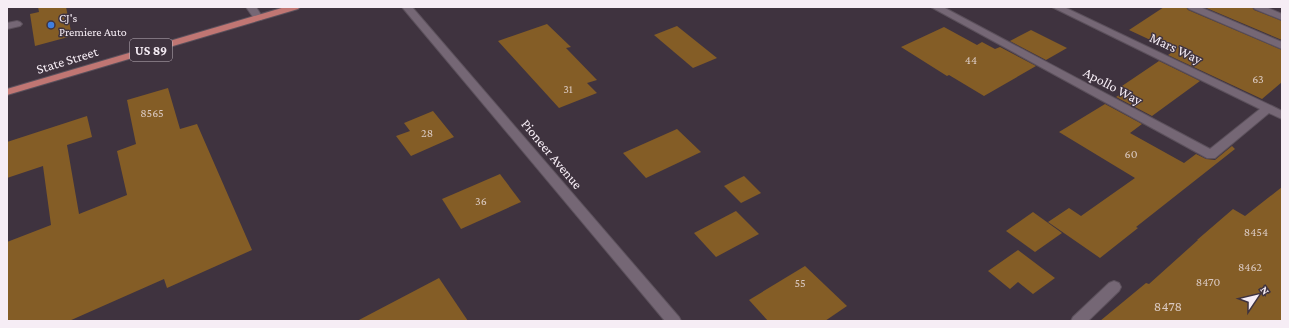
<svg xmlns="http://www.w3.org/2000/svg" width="1289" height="328" font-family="'Crimson Pro',serif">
<rect width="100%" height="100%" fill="#3f333f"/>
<g fill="#845d26">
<polygon points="38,7 66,7 72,36 35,46 30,14 39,12"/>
<polygon points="1164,7 1186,7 1188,10 1282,50 1282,82 1262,99 1168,55 1174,51 1129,30"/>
<polygon points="1204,7 1252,7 1254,10 1282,21 1282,40"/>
<polygon points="547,24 571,47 566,48 597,80 587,83 597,93 559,108 498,41"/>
<polygon points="677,26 717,58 693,68 654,35"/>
<polygon points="944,27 977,45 982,42 995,49 1000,47 1036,66 984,96 949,75 947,76 901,47"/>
<polygon points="1031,30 1067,48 1046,60 1010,41"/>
<polygon points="1159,61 1200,81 1152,116 1116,97 1125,91 1119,88"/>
<polygon points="168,88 180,129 197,124 252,250 167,288 164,279 69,321 7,321 7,242 51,225 43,166 7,178 7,142 87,116 92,137 67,145 79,214 127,195 117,151 136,144 127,100"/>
<polygon points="1105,104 1142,124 1130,133 1184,163 1196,154 1206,159 1215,160 1232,146 1235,149 1136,227 1138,228 1100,258 1048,222 1069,208 1081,216 1135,178 1059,132"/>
<polygon points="433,111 454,137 411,156 396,136 410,131 404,123"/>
<polygon points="677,129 701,152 646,178 623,153"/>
<polygon points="500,174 521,202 461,229 442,199"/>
<polygon points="744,176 761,193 741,203 724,186"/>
<polygon points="1282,187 1282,321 1100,321 1146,283 1149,284 1198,240 1197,240 1233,209 1245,216"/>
<polygon points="736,211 759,234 716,257 694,233"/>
<polygon points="1033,212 1062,233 1035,252 1006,231"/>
<polygon points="1018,250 1055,278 1033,294 1018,282 1010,289 988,271"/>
<polygon points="805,266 847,306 825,321 768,321 749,300"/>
<polygon points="439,278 468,321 357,321"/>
</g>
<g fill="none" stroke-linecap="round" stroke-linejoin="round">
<g stroke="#5c515c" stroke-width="2">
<g id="service">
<polygon points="246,7 256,7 263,18 261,20 255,20"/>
<polygon points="1187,7 1200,7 1282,42 1282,49 1189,9"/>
<polygon points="1253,7 1266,7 1282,14 1282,20 1255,9"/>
<polygon points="17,21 20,22 22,24 20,26 7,29 7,23"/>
<polygon points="1114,281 1119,283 1121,287 1119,291 1088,321 1071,321 1073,317 1109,283"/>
</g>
</g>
<g stroke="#5c515c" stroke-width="2">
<g id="minor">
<polygon points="402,7 412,7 679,317 681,321 665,321"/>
<polygon points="931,7 943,7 1210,149 1260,109 1052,7 1064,7 1272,106 1282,111 1282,119 1269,113 1215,158 1207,158"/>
</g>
</g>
<g stroke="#5c515c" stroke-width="2">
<polygon id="primary" points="285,7 300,7 298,9 7,95 7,89"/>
</g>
<use href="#service" fill="#756775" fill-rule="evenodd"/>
<use href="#minor" fill="#756775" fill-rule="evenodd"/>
<use href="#primary" fill="#c07673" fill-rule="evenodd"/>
</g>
<circle fill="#3f7fe0" stroke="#3f333f" stroke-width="1.5" cx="51" cy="25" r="4"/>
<g text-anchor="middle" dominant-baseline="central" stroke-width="3" stroke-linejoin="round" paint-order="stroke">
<g font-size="12" fill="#f6edf5" stroke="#3f333f" text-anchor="start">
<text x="59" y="18">CJ's<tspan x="59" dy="14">Premiere Auto</tspan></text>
</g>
<g font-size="12" fill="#dac9c1">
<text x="971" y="60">44</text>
<text x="1258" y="79">63</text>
<text x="568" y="89">31</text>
<text x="152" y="113">8565</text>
<text x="427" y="133">28</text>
<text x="1131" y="154">60</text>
<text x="481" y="201">36</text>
<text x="1256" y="232">8454</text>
<text x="1250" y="267">8462</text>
<text x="1208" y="282">8470</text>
<text x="800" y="283">55</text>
</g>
<rect fill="#3f333f" stroke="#bfb5be" stroke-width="1" x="130" y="39" width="42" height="22" rx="3"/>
<g font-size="13" font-weight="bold" fill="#f6edf5">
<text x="151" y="50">US 89</text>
</g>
<g font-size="14" fill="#f6edf5" stroke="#3f333f">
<text transform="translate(1176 48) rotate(25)">Mars Way</text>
<text transform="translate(67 60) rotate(-17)">State Street</text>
<text transform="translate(1113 86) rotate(28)">Apollo Way</text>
<text transform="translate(552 154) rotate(50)">Pioneer Avenue</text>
</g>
<g font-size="14" fill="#dac9c1">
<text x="1168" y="306">8478</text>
</g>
</g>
<rect width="1289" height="328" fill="none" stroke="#f6edf5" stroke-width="16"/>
<g transform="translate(1257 296) rotate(55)" stroke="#3f333f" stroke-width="3" paint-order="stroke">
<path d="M0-3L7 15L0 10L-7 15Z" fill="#f6edf5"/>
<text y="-6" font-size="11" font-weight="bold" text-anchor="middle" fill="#f6edf5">N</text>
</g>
</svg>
